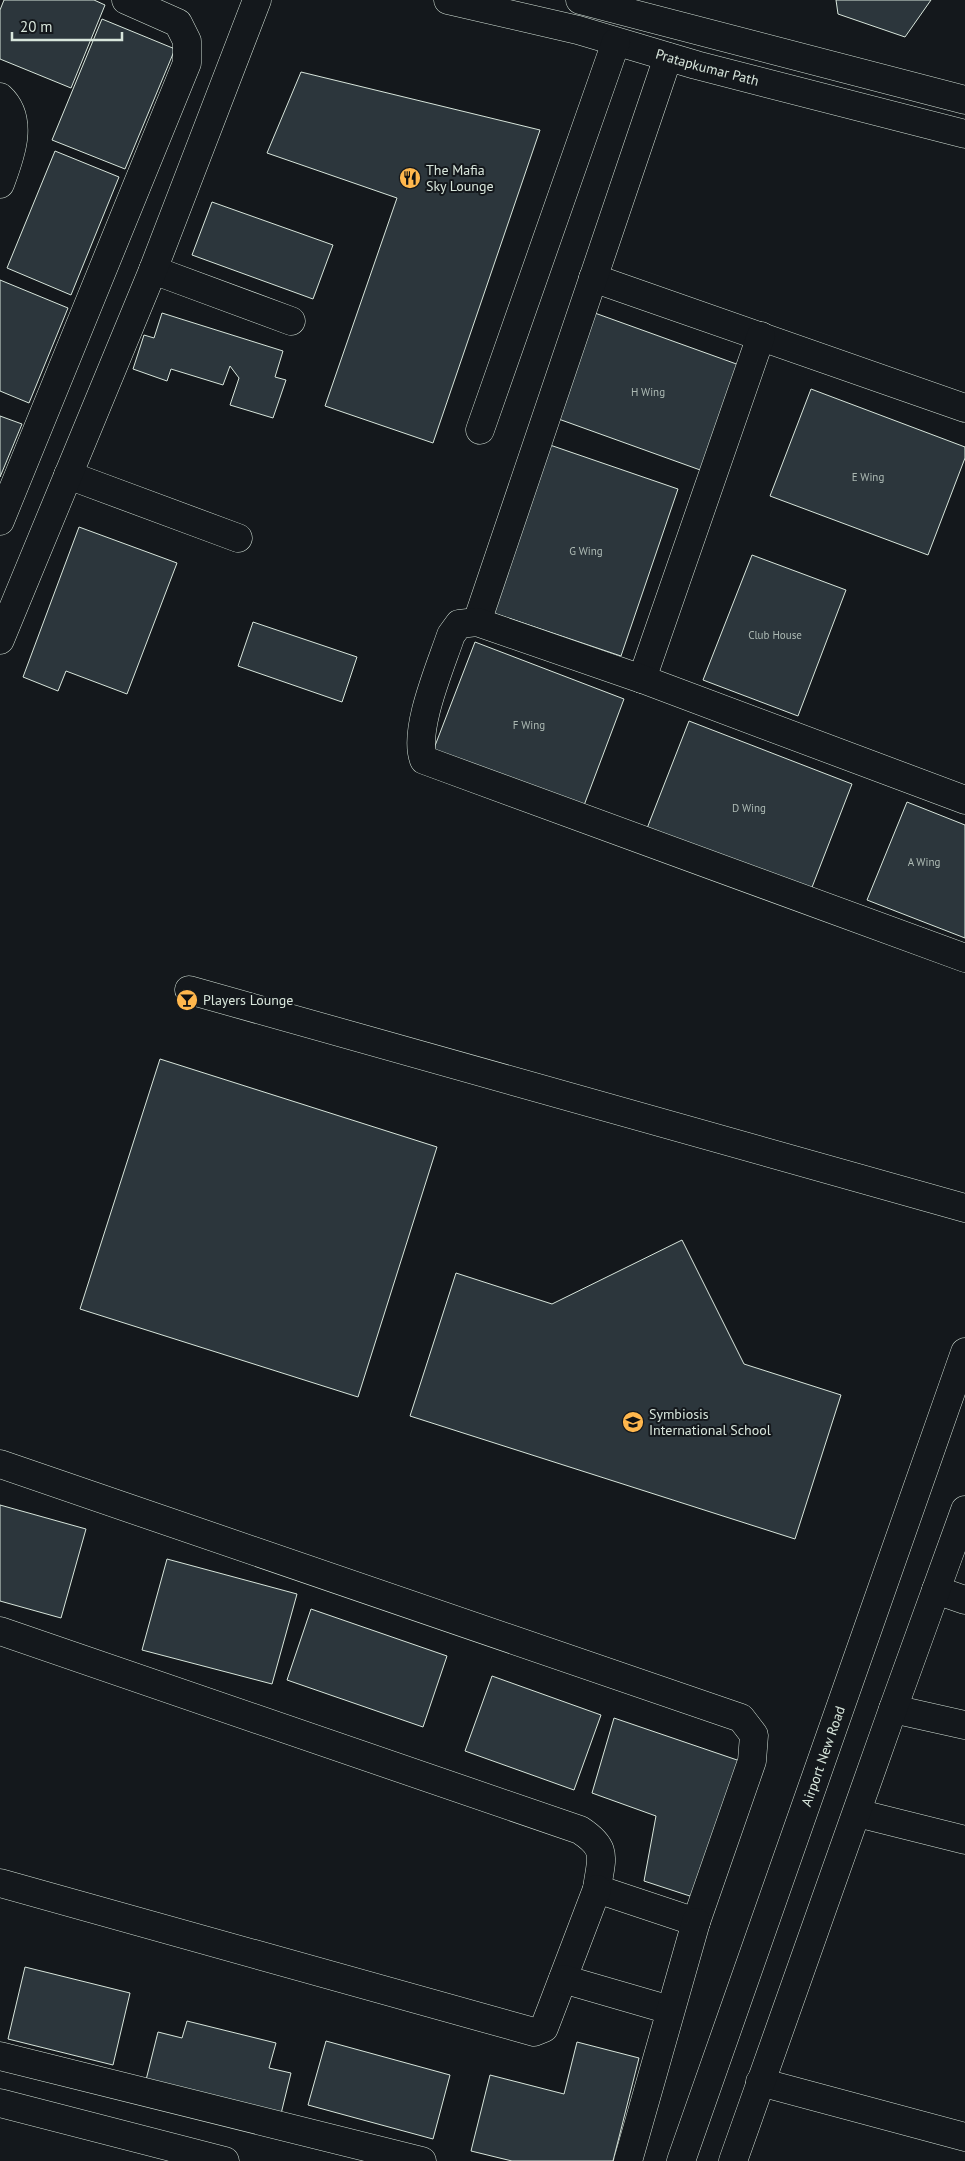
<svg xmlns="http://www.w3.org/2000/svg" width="965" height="2161" font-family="'PT Sans',sans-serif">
<rect width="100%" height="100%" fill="#14181c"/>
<g fill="#2c363c" stroke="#d8e6dc">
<polygon points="4,0 94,0 105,5 71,88 0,59 0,10"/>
<polygon points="836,0 931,0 905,37 838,14"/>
<polygon points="102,19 175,49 125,169 52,140"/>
<polygon points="301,72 540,130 433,443 325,406 397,198 267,153"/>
<polygon points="55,151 119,177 71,295 7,268"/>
<polygon points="212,202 333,245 313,299 192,255"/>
<polygon points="0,280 68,308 29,403 0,391"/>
<polygon points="592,312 742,366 703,471 553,417"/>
<polygon points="162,313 283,351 275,377 286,380 273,418 230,405 239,378 230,366 223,385 171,369 167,381 133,369 144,335 154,338"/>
<polygon points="811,389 965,447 965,458 928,555 770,496"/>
<polygon points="0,416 22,424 0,477"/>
<polygon points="550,445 678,489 621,656 493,613"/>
<polygon points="79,527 177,563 127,694 66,671 58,691 23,677"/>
<polygon points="752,555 846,590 798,716 703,680"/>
<polygon points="253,622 357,657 342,702 238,666"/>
<polygon points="475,642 624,699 583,808 433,751"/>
<polygon points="689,721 852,784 809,895 646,831"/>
<polygon points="907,802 965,825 965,938 867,900"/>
<polygon points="160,1059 437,1147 358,1397 80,1309"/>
<polygon points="682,1240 744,1364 841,1395 795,1539 410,1416 456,1273 552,1304"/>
<polygon points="0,1505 86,1529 61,1618 0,1601"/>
<polygon points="167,1559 297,1594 272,1684 142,1650"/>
<polygon points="311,1609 447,1656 423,1727 287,1680"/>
<polygon points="492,1676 601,1715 574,1790 465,1751"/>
<polygon points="614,1718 743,1762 696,1898 644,1881 656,1816 592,1793"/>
<polygon points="25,1967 130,1993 113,2065 8,2039"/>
<polygon points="187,2021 276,2043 269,2068 291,2073 279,2122 144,2088 158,2032 182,2038"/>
<polygon points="326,2041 450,2075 433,2139 308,2105"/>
<polygon points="577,2042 639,2058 613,2161 512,2161 471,2151 490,2075 564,2094"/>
</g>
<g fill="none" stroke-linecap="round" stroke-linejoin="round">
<g stroke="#d8e6dc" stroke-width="29">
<g id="minor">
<path id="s1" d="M448 0 578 30 696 65 965 134"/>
<polyline points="580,0 965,100"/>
<path d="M0 97C25 120 10 157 0 184"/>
<polyline points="153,270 291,321"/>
<polyline points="593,278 965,408"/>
<polyline points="480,430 616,42"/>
<polyline points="68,475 238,538"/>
<polyline points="0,521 187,63 187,41 178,23 126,0"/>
<polyline points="477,622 668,57"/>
<polyline points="0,640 153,270 257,0"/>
<polyline points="642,679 761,336"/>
<path d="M965 800 642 679 477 622 459 624 451 635C441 665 412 732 424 760L965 958"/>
<polyline points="189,990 965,1208"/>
<path d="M0 1464 741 1718 754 1735 752 1761 696 1922 597 1889C601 1858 609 1849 580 1830L0 1631"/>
<polyline points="936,1590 965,1600"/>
<polyline points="893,1709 965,1725"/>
<polyline points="857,1813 965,1840"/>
<polyline points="0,1883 534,2032 544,2028 549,2015 597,1889"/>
<polyline points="563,1979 670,2010"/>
<polyline points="0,2056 422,2161"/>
<polyline points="760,2082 965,2137"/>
<polyline points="0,2103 225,2161"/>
<polyline points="628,2161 696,1922"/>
</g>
</g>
<g stroke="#d8e6dc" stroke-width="29">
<g id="major">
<path id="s2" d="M681 2161 965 1352"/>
<polyline points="733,2161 893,1709 965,1510"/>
</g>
</g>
<use href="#minor" stroke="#14181c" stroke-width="28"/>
<use href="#major" stroke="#14181c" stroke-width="28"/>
</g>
<defs>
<g id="restaurant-disc" transform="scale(1.125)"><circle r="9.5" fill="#ffb74d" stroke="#14181c"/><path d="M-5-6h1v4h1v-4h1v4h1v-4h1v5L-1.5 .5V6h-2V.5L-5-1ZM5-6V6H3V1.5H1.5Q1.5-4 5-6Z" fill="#111"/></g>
<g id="bar-disc" transform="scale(1.125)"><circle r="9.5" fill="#ffb74d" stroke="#14181c"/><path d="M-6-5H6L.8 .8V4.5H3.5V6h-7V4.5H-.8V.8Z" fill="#111"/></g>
<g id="school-disc" transform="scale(1.125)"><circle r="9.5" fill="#ffb74d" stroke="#14181c"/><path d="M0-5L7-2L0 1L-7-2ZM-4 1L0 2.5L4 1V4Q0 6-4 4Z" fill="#111"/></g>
</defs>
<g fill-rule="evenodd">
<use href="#restaurant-disc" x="410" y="178"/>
<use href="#bar-disc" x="187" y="1000"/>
<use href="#school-disc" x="633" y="1422"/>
</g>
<g text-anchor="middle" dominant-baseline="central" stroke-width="4" stroke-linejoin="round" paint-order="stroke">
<g font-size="11" fill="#adbab4">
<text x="648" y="392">H Wing</text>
<text x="868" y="477">E Wing</text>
<text x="586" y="551">G Wing</text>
<text x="775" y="635">Club House</text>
<text x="529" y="725">F Wing</text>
<text x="749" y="808">D Wing</text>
<text x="924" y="862">A Wing</text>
</g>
<g font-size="14" fill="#d8e6dc" stroke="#14181c">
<text stroke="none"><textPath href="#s1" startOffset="268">Pratapkumar Path</textPath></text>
<text stroke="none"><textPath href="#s2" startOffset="429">Airport New Road</textPath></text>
</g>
<g font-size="14" fill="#d8e6dc" stroke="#14181c" text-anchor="start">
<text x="426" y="170">The Mafia<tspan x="426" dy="16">Sky Lounge</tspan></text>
<text x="203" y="1000">Players Lounge</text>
<text x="649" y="1414">Symbiosis<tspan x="649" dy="16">International School</tspan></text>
</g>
</g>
<path d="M12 32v8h110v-8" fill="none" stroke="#d8e6dc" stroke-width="2.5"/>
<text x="20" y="32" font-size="15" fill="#d8e6dc" stroke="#14181c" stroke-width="4" paint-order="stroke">20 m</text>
</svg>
